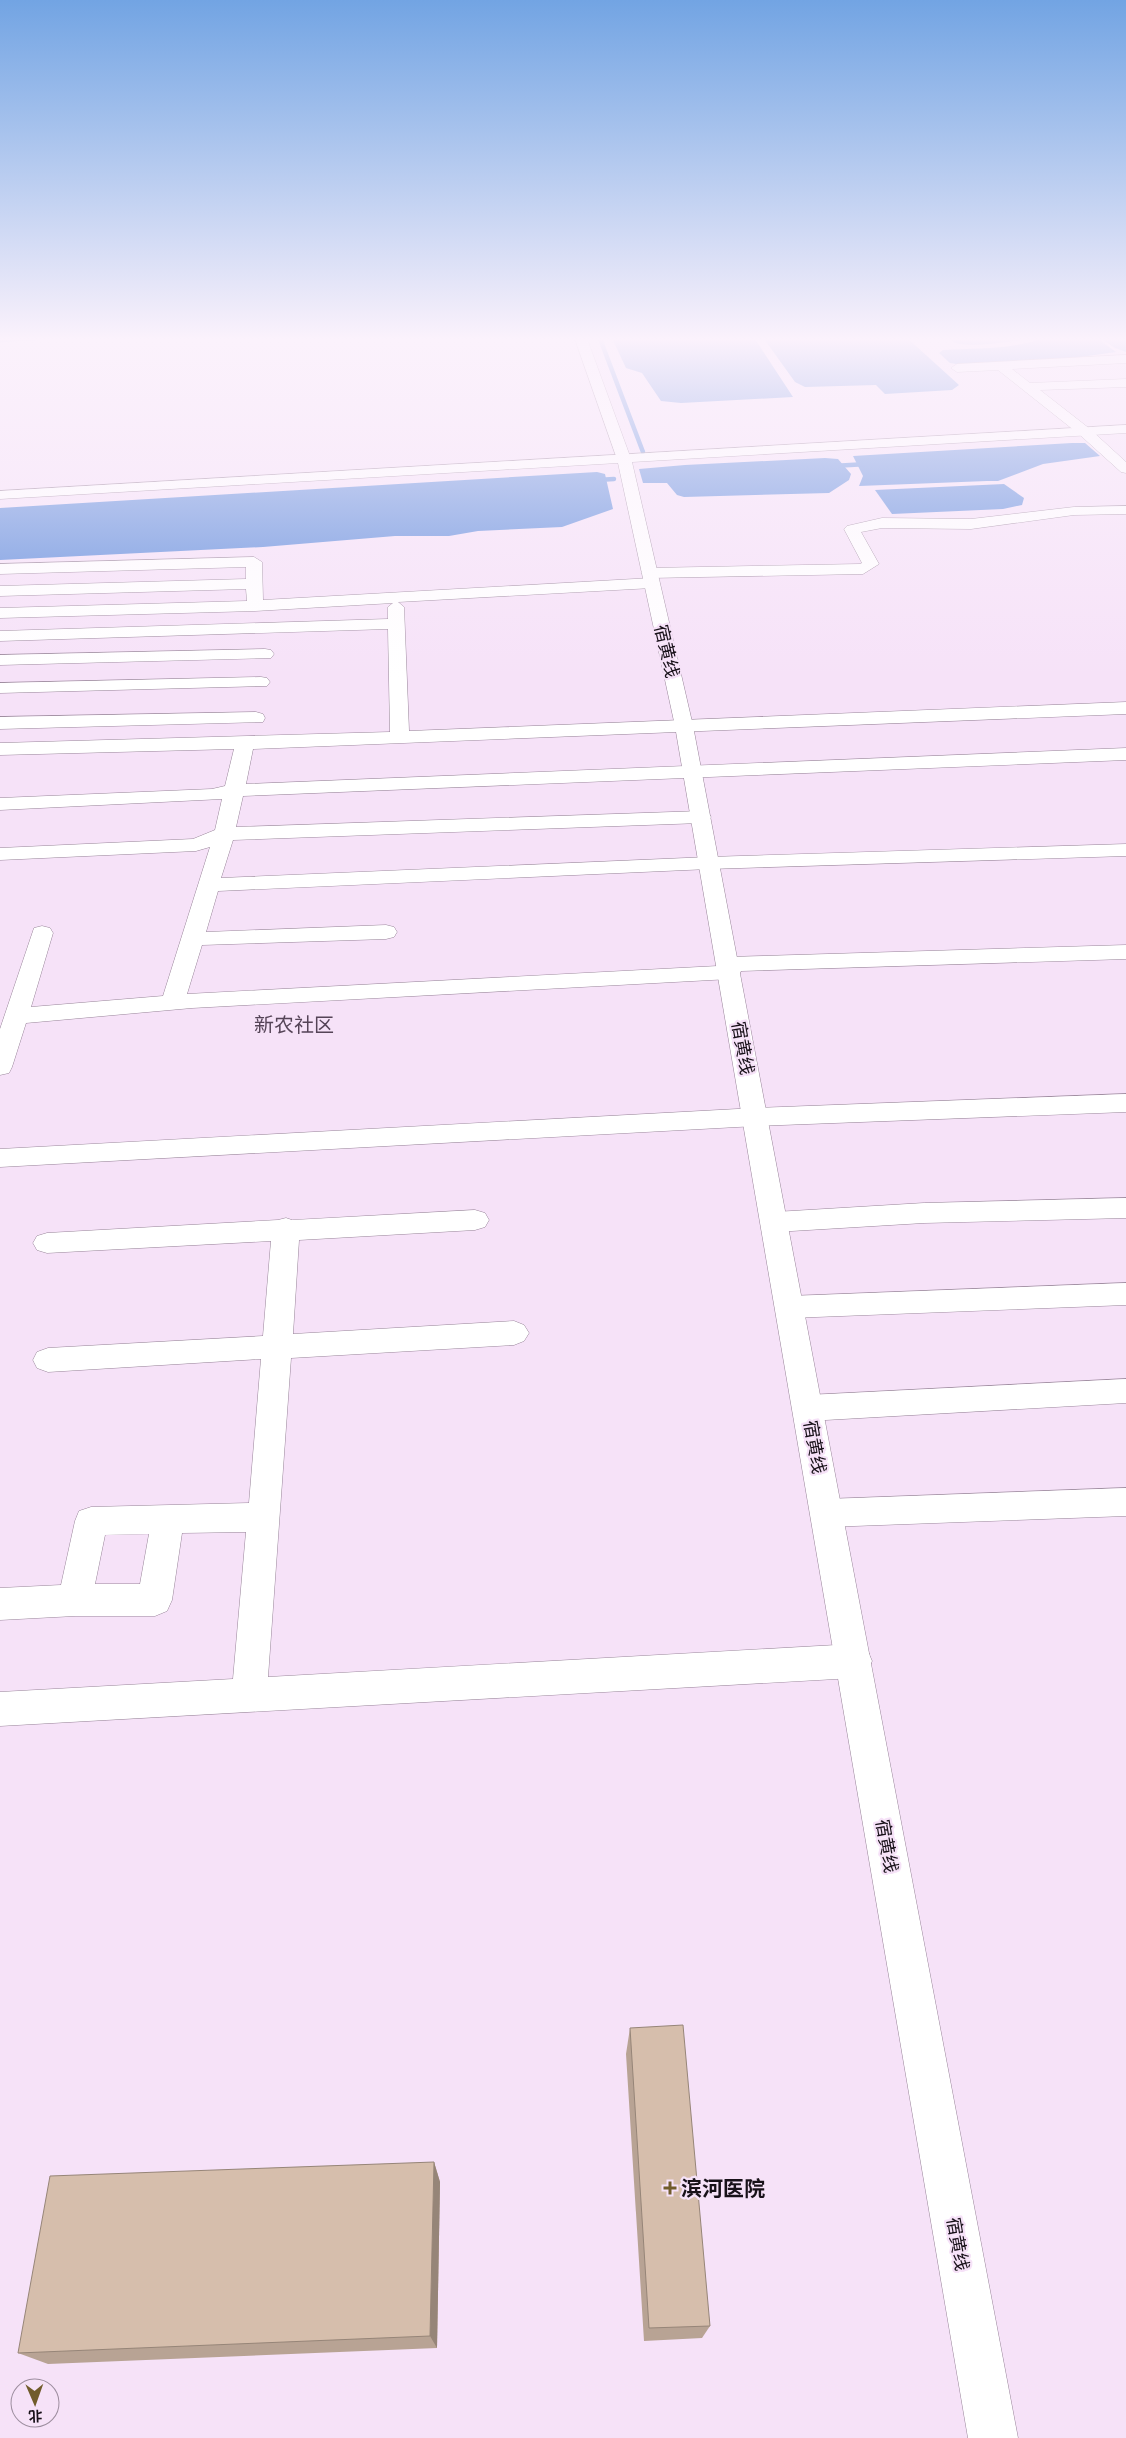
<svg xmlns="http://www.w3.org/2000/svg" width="1126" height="2438" font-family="'Public Sans','Noto Sans SC',sans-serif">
<rect width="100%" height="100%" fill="#f6e2f8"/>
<g fill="#618ddc">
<polygon points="611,336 753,336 793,397 681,403 661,401 642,373 626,368"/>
<polygon points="762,336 905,336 959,385 952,390 885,394 876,385 805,387 795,382"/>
<path d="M947 336H1036C1023 341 968 348 956 343 953 342 949 339 947 336Z"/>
<path d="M1049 336H1094L1116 352 1052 361 963 365 950 363 939 353 943 350C978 348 1015 350 1049 336Z"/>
<polygon points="1097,336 1126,336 1126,352 1115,348"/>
<polygon points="1072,443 1085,443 1100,456 1043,464 998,481 987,481 859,486 863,476 853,456"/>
<polygon points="825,458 838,459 851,474 849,480 829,493 684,497 677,495 667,483 643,483 639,469 685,465"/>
<polygon points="597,472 605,474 613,509 562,527 478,531 449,536 395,536 263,547 0,560 0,508"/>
<polygon points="1004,484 1024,498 1022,505 1003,509 892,514 875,490"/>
</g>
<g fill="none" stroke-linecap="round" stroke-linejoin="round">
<g stroke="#618ddc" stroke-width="4.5">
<polyline points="599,336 643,452"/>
<polyline points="0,340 67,336"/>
<polyline points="833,466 867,464"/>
<polyline points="597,480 614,479"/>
</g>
<g stroke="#988599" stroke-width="1">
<g id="minor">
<polygon points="574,336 586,336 631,459 629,462 624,463 617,459"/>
<polygon points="1126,355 1126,363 1012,369 1030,383 1126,379 1126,387 1040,390 1090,429 1126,462 1126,473 1121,472 1080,435 998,370 957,372 951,368 957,364"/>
<polygon points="1126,506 1126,514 1074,515 971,529 882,528 861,532 879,564 863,574 649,578 641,573 649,568 860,564 862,563 844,529 847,526 882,518 971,519 1074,507"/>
<polygon points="254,557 262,562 263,600 652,578 660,583 652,588 398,602 404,607 409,731 1126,702 1126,714 253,749 246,784 1126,748 1126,760 243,796 236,827 701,811 708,813 711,817 708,821 701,823 233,840 221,878 709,857 1126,844 1126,856 709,869 218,891 206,932 386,925 394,927 397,932 394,937 386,939 202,945 187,994 718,966 720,959 728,957 1126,945 1126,959 741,971 738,977 730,979 192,1008 26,1023 12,1067 9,1073 0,1075 0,1029 34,928 42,926 50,928 53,933 31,1007 163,996 210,847 196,851 0,860 0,848 193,839 215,830 222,799 0,810 0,798 212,789 225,786 234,749 0,755 0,743 390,732 388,629 0,641 0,631 388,619 388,607 393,603 255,611 0,618 0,608 247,601 246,589 0,596 0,586 246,579 246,567 0,574 0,564"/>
<polygon points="265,649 271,650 274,654 271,658 0,665 0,655"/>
<polygon points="261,677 267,678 270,682 267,686 0,693 0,683"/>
<polygon points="256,712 263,714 265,718 263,722 0,729 0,717"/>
<polygon points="1126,1094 1126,1112 756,1126 0,1167 0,1149 756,1108"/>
<polygon points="1126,1198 1126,1218 924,1223 775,1232 765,1229 761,1222 765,1215 775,1212 924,1203"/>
<path d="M475 1210 485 1213 489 1220 485 1227 475 1230 299 1240 293 1334 514 1321 524 1325 529 1333 524 1341 514 1345 291 1358 268 1677 854 1644 867 1649 872 1661 867 1673 854 1678 0 1726V1692L233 1679 246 1532 182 1533 172 1600 167 1611 155 1616H75L0 1620V1588L61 1585 75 1521 79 1511 91 1507 249 1503 261 1359 48 1372 37 1368 33 1360 37 1352 48 1348 263 1336 271 1241 47 1253 37 1250 33 1243 37 1236 47 1233 278 1220 286 1218 292 1220ZM149 1534 140 1584H95L105 1535Z"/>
<polygon points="1126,1283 1126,1305 790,1318 780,1315 775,1307 780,1299 790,1296"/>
<polygon points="1126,1379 1126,1403 808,1421 797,1417 793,1408 797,1399 808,1395"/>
<polygon points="1126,1488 1126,1516 827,1527 815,1523 811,1513 815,1503 827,1499"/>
</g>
</g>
<g stroke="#988599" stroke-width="1">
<polygon id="major" points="1126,425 1126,433 632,462 693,726 1018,2438 968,2438 675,726 618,463 0,499 0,491"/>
</g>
<use href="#minor" fill="#fff" fill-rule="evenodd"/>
<use href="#major" fill="#fff" fill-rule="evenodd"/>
</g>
<g fill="#b8a394">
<polygon points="630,2028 710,2326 702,2338 644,2341 626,2054"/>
<polygon points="434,2162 440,2182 437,2348 48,2364 18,2353"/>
</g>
<polygon fill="#968578" points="434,2162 440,2182 437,2348 430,2336"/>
<g fill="#d6beac" stroke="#968578">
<polygon points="683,2025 710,2326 649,2328 630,2028"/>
<polygon points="434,2162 430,2336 18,2353 50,2176"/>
</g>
<linearGradient id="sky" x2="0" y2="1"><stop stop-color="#72a4e3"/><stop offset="0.5" stop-color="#fbf2fc"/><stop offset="1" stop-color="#fbf2fc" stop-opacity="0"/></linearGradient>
<rect width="1126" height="678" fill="url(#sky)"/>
<path fill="#715c2b" stroke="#f6e2f8" stroke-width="2" d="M667.5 2180.5h5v5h5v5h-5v5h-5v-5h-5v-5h5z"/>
<g text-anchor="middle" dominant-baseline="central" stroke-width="4.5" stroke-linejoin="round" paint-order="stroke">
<g font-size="18" fill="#181119" stroke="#f6e2f8">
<text transform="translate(667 651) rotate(77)">宿黄线</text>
<text transform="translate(743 1048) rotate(80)">宿黄线</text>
<text transform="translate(815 1447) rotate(80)">宿黄线</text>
<text transform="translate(887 1846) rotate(80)">宿黄线</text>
<text transform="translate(958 2244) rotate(80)">宿黄线</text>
</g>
<g font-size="20" fill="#554457" stroke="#f6e2f8">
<text x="294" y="1025">新农社区</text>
</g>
<g font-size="21" font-weight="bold" fill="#181119" stroke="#f6e2f8" text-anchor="start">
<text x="681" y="2188">滨河医院</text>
</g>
</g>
<g transform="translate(35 2403) rotate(178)"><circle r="24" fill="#f6e2f8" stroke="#9d8e9f"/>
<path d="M0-4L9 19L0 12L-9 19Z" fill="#715c2b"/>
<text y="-8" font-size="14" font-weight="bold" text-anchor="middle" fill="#181119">北</text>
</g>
</svg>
